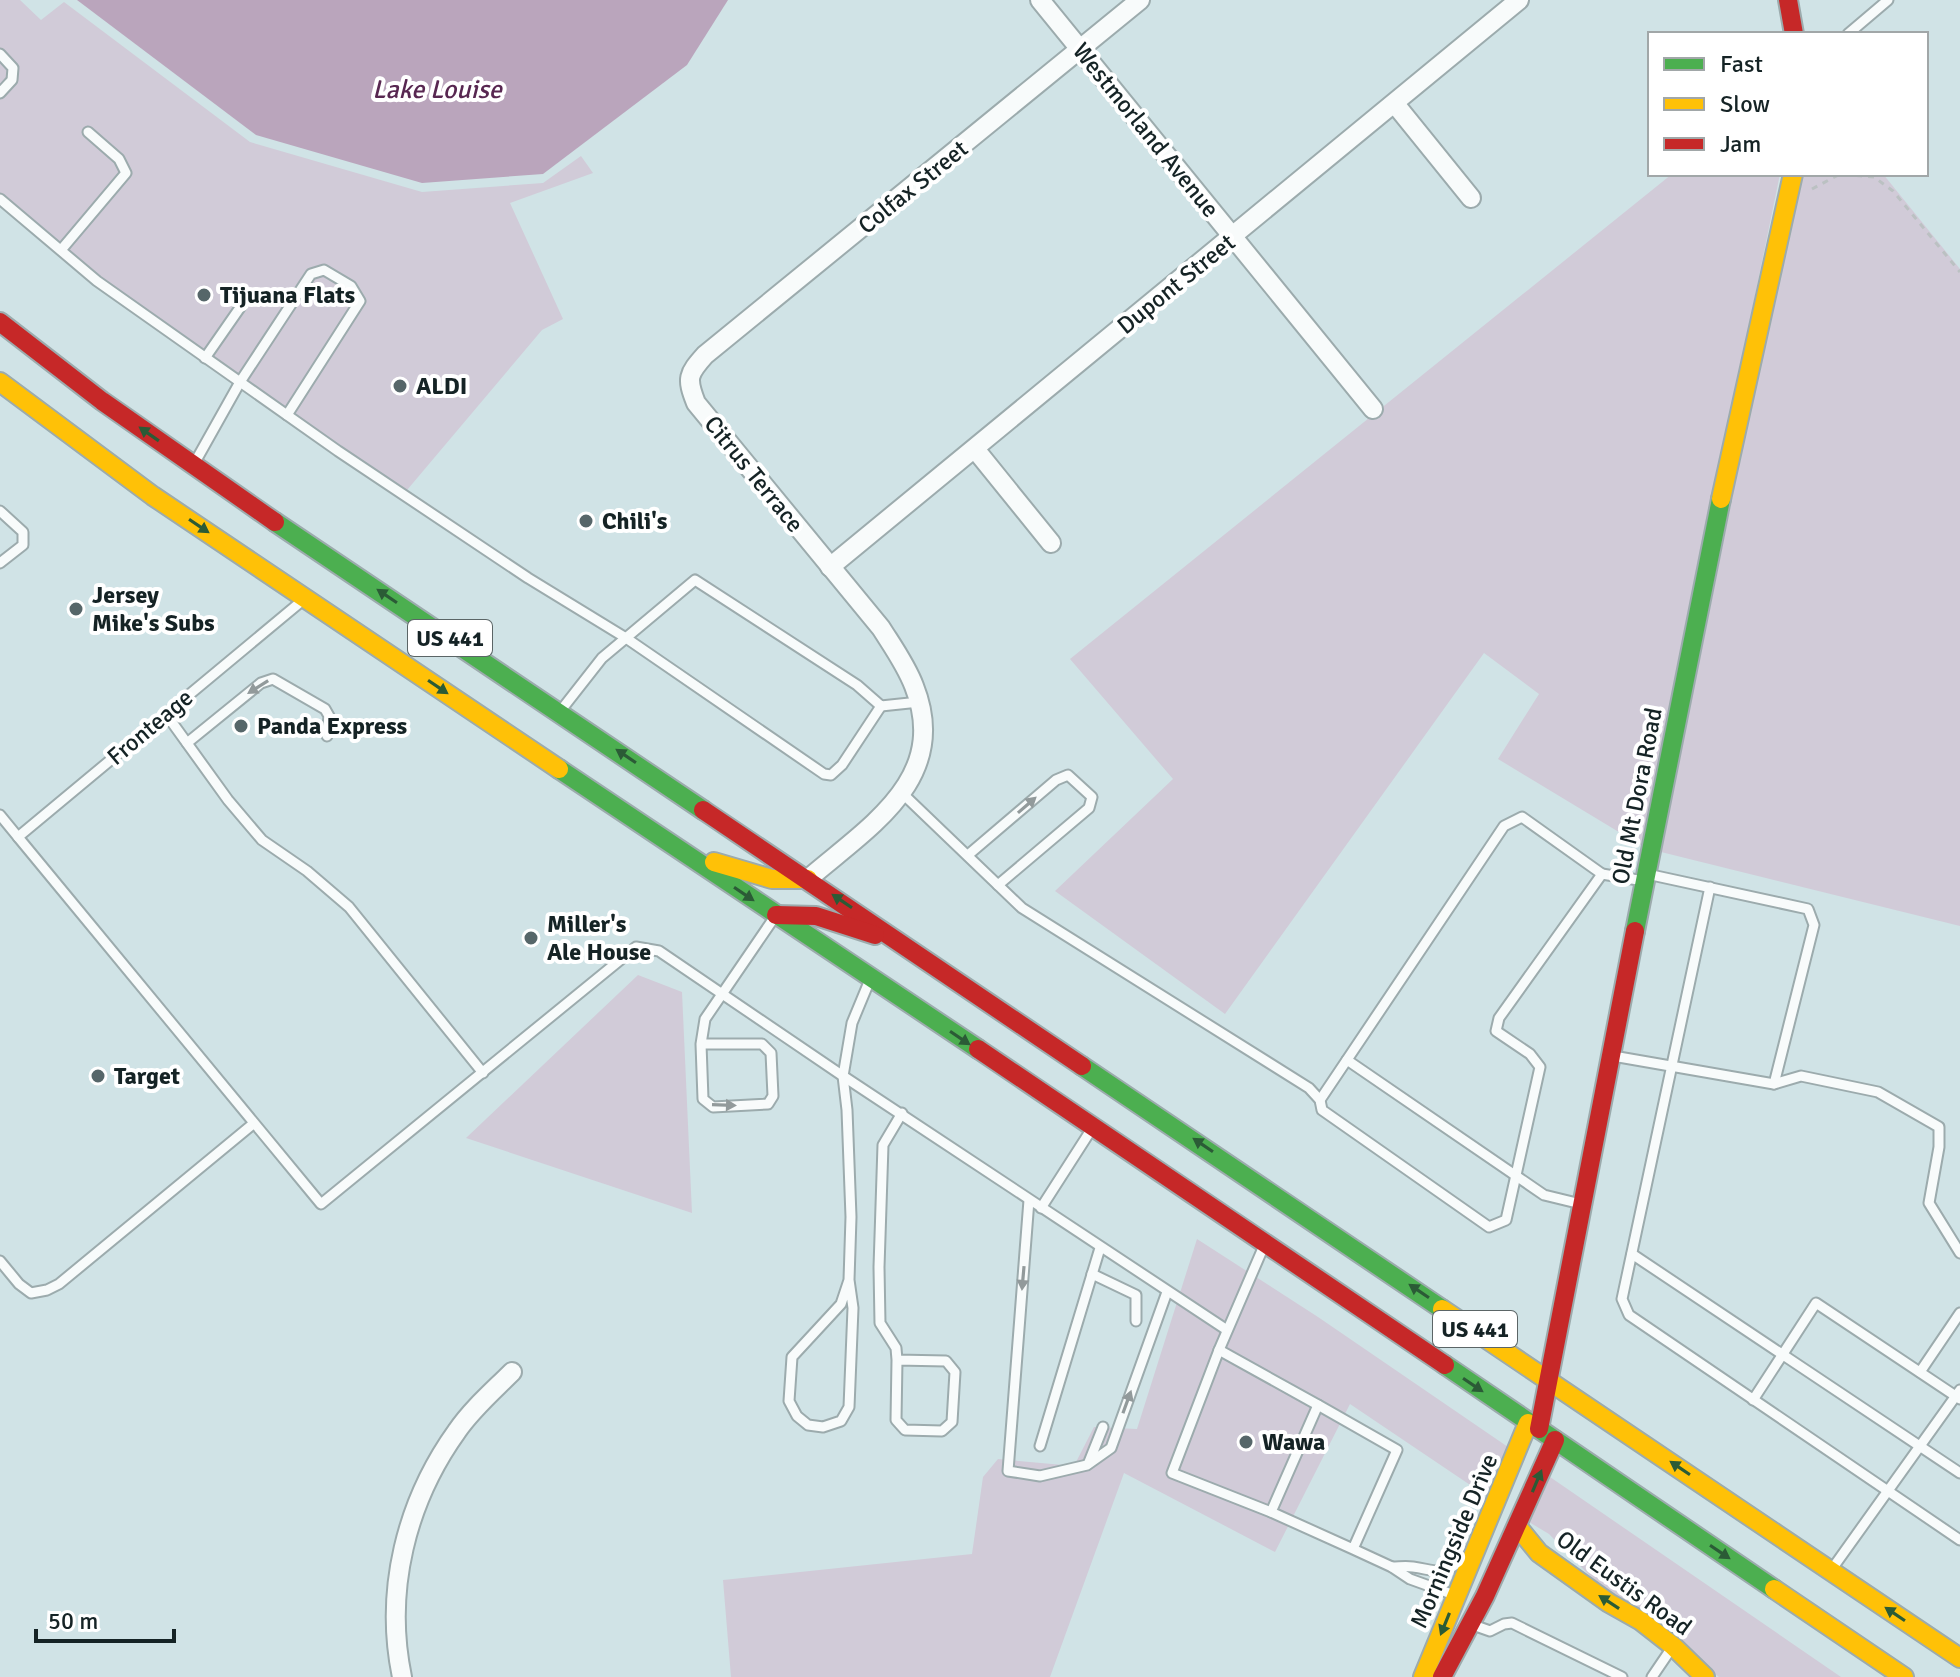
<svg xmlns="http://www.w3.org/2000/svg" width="1960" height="1677" font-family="Signika,sans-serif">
<rect width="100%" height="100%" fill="#d0e3e6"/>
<g fill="#d1cbd8">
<polygon points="0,0 20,0 41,20 64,2 250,142 422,192 543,183 581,156 593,173 510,203 563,319 542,330 402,496 0,206"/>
<polygon points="1672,174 1780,174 1642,846 1498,759 1539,694 1484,653 1225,1014 1055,891 1173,779 1070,659"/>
<polygon points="1803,174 1883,174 1960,269 1960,926 1661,852 1745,434"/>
<polygon points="638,975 682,992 692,1213 466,1138"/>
<polygon points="1197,1239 1318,1317 1508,1447 1488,1497 1350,1404 1275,1552 1124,1473 1050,1677 731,1677 723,1580 972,1554 983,1477 998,1459 1074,1466 1094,1427 1137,1429"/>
<polygon points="1550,1477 1841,1677 1719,1677 1593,1579 1549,1534 1529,1522"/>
</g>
<polygon fill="#baa5bc" points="77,0 728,0 687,65 543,174 422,183 256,135"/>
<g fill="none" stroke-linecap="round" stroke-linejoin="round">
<g stroke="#9cabad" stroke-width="13">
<g id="lane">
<polyline points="1848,34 1888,0"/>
<polyline points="0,54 13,68 12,80 0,93"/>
<polyline points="0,199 97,281 338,451 528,578 626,638 824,774 831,775 842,765 881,706"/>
<polyline points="61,250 126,173 119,159 88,132"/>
<polyline points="205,358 246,299"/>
<polyline points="194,464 240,382 311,274 324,270 351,286 360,301 287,415"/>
<polyline points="0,511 23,532 23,545 0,563"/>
<polyline points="562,709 602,658 695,580 857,685 881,706 919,702"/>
<polyline points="166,714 228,800 262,840 307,871 349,907 483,1073"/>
<polyline points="187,743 261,683 273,679 325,709 329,716 327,736"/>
<polyline points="902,793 1022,908 1309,1088 1320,1100 1322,1110 1489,1227 1506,1220 1540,1067 1530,1054 1496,1031 1499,1018 1602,874 1644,881"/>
<polyline points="0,815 18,837 303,600"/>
<polyline points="18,837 321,1204 636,947 659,951 843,1076 1227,1330"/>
<polyline points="968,855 1056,780 1068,775 1092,797 1089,808 998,885"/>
<polyline points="1647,874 1808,909 1814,925 1774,1084"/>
<polyline points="1710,887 1622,1299 1629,1315 1960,1540"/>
<polyline points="701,1044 762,1044 771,1053 773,1096 768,1104 713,1107 703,1099 701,1044 705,1019 774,918"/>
<polyline points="1613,1056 1774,1084 1801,1076 1878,1092 1939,1127 1939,1147 1929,1203 1960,1253"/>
<polyline points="1347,1060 1544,1195 1581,1204"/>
<polyline points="1320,1100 1504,826 1522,817 1602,874"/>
<polyline points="1029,1200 1008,1471 1040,1476 1087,1465 1111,1448 1167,1292"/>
<polyline points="1041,1208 1091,1130"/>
<polyline points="1263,1248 1219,1350 1318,1405"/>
<polyline points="1632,1254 1960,1473"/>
<polyline points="0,1261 19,1284 31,1293 47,1290 59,1284 253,1124"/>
<polyline points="1092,1274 1136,1295 1136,1321"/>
<polyline points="849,1280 853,1308 849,1407 841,1421 823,1427 808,1425 797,1416 789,1401 792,1357 841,1304 849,1280 851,1217 847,1110 843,1076 852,1023 869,982"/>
<polyline points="1219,1350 1172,1473 1271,1512"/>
<polyline points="897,1360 946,1361 955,1372 952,1422 942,1431 905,1430 896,1420 897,1360 896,1348 880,1323 879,1267 883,1145 902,1113"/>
<polyline points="1920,1372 1960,1313"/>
<polyline points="1753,1400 1816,1303 1960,1399"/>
<polyline points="1040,1446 1100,1248"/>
<polyline points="1089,1462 1103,1427"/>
<polyline points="1353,1549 1271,1512 1318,1405 1397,1450 1353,1549 1392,1567 1410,1579 1457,1596"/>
<path d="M1392 1567C1399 1567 1406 1566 1413 1567 1436 1570 1444 1578 1463 1558"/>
<polyline points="1832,1569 1960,1390"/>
<polyline points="1473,1625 1490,1631 1504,1624 1512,1623 1622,1677"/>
<polyline points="1652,1677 1671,1649"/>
</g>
</g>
<g stroke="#9cabad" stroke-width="22">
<g id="street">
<polyline points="1040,0 1373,409"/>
<polyline points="1395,104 1471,198"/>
<polyline points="975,449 1051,543"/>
<polyline points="830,567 1519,0"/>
<path d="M808 879C868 827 951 779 914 686 906 665 893 647 881 628L696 403C686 378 688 374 705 355L1140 0"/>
<path d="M402 1677C384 1591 406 1502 457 1431 472 1409 493 1391 512 1372"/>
</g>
</g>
<g stroke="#9cabad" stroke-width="22">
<g id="fast">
<polyline points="275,522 703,810"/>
<polyline points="559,769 978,1049"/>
<polyline points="1635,931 1721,499"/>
<polyline points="1082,1066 1442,1309"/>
<polyline points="1445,1365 1774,1589"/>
</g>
</g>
<g stroke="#9cabad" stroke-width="22">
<g id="slow">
<polyline points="0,382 153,496 559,769"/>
<polyline points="1721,499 1793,174"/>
<polyline points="714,862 772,879 808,879"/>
<polyline points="1442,1309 1960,1658"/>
<polyline points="1517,1526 1539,1553 1609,1603 1641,1621 1673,1646 1705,1677"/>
<polyline points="1774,1589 1904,1677"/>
<polyline points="1423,1677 1528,1423"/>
</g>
</g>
<g stroke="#9cabad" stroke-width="22">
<g id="jam">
<polyline points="1788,0 1794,34"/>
<polyline points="0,322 102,401 275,522"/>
<polyline points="703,810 1082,1066"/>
<polyline points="776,915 816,916 875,935"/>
<polyline points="978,1049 1445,1365"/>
<polyline points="1539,1429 1635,931"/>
<polyline points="1442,1677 1485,1596 1555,1440"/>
</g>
</g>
<polyline stroke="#bbc1c2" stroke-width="3" stroke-dasharray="6 6" stroke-linecap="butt" points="1812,189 1840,174 1874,177 1893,191 1960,272"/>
<use href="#lane" stroke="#f8fbfb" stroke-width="9"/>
<use href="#street" stroke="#f8fbfb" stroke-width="18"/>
<use href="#fast" stroke="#4caf50" stroke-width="18"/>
<use href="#slow" stroke="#ffc107" stroke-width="18"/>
<use href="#jam" stroke="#c62828" stroke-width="18"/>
</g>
<defs><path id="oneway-solid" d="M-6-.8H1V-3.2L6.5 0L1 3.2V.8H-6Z" transform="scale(2)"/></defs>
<g fill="#2b5b36">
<use href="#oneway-solid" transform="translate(149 434) rotate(-145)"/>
<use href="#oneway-solid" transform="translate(199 526) rotate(34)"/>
<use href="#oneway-solid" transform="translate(387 596) rotate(-146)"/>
<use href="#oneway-solid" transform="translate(438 687) rotate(34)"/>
<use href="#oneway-solid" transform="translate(626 756) rotate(-146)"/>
<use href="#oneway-solid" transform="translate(744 894) rotate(34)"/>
<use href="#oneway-solid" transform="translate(842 901) rotate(-146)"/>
<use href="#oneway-solid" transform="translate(960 1038) rotate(34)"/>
<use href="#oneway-solid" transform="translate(1203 1145) rotate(-146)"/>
<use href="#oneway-solid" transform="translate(1419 1291) rotate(-146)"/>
<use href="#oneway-solid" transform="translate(1473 1385) rotate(34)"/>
<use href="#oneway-solid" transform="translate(1680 1468) rotate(-146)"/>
<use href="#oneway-solid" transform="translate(1537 1481) rotate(-67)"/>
<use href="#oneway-solid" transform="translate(1720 1552) rotate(34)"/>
<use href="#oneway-solid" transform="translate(1609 1602) rotate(-147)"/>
<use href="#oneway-solid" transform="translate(1895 1614) rotate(-146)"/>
<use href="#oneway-solid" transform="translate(1445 1624) rotate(112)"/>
</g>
<g fill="#929a9b">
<use href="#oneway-solid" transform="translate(258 687) rotate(148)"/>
<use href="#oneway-solid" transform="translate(1027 805) rotate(-41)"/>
<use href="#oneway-solid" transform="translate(724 1105) rotate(2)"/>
<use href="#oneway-solid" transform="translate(1023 1278) rotate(95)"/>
<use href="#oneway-solid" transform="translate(1127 1402) rotate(-70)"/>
</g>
<g fill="#566669" stroke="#fff" stroke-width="3">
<circle cx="204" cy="295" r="8"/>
<circle cx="400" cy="386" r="8"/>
<circle cx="586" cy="521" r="8"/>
<circle cx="76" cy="609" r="8"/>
<circle cx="241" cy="726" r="8"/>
<circle cx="531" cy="938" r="8"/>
<circle cx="98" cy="1076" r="8"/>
<circle cx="1246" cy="1442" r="8"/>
</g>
<g text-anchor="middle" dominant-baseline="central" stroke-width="8" stroke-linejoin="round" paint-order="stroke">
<g fill="#fff" stroke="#5b6566" stroke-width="2">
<rect x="408" y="620" width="84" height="36" rx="6"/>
<rect x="1433" y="1311" width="84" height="36" rx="6"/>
</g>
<g font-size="22" font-weight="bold" fill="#152325">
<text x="450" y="638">US 441</text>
<text x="1475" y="1329">US 441</text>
</g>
<g font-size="24" fill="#152325" stroke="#fff">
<text transform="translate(1146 130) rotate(51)">Westmorland Avenue</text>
<text transform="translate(913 187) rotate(-39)">Colfax Street</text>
<text transform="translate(1176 284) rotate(-39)">Dupont Street</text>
<text transform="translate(754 474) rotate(51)">Citrus Terrace</text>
<text transform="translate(150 727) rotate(-40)">Fronteage</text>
<text transform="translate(1637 796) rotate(-79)">Old Mt Dora Road</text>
<text transform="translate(1454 1541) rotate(-67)">Morningside Drive</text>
<text transform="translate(1624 1583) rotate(36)">Old Eustis Road</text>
</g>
<g font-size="24" font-weight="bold" fill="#152325" stroke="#fff" text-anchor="start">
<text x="220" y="295">Tijuana Flats</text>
<text x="416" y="386">ALDI</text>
<text x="602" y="521">Chili's</text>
<text x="92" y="595">Jersey<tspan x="92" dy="28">Mike's Subs</tspan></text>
<text x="257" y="726">Panda Express</text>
<text x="547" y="924">Miller's<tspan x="547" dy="28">Ale House</tspan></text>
<text x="114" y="1076">Target</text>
<text x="1262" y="1442">Wawa</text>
</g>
<g font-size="26" font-style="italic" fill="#582751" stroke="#fff">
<text x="437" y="90">Lake Louise</text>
</g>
</g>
<rect x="1648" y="32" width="280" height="144" fill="#ffffff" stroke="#a1a7a8" stroke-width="2"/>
<rect x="1664" y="58" width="40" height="12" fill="#4caf50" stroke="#a1a7a8" stroke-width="2"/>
<text x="1720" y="72" font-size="24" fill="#152325">Fast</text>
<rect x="1664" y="98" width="40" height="12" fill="#ffc107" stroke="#a1a7a8" stroke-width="2"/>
<text x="1720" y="112" font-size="24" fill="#152325">Slow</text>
<rect x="1664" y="138" width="40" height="12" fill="#c62828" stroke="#a1a7a8" stroke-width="2"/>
<text x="1720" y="152" font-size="24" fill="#152325">Jam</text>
<path d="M36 1629v12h138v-12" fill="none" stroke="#152325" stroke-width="4"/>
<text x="48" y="1629" font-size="24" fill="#152325" stroke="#ffffff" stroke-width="6" paint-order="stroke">50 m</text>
</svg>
